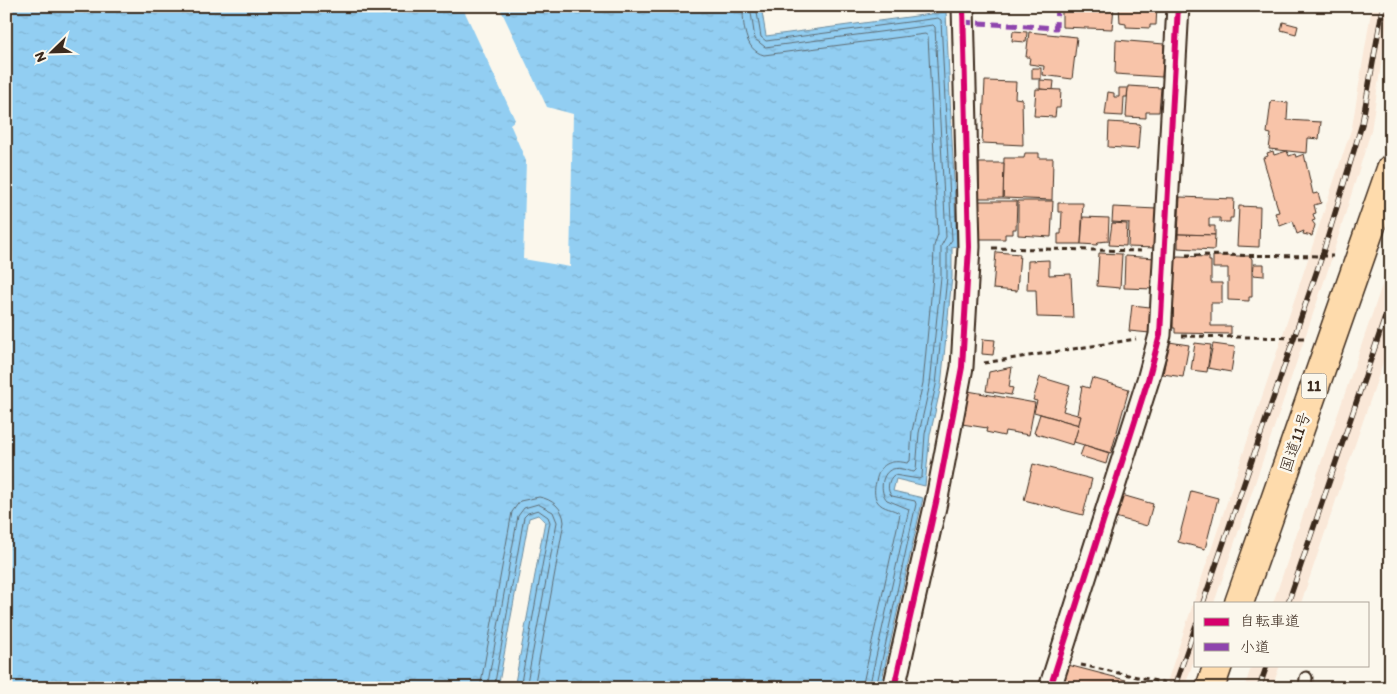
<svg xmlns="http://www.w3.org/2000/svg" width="1397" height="694" font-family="Itim,'Klee One',sans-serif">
<defs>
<pattern id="water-ripples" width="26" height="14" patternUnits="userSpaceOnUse" patternTransform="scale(1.25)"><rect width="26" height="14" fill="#92cef2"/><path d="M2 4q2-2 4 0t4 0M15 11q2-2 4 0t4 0" fill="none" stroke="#7fb1cf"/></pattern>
</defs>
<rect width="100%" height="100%" fill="#fbf7ec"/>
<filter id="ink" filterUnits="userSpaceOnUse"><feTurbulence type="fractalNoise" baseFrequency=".02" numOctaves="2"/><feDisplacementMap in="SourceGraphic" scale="10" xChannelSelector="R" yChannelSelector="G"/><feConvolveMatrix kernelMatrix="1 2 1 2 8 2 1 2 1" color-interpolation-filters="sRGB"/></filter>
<g filter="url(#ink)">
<g fill="#fae8d8">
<polygon points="1372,6 1390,6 1371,131 1327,273 1214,603 1196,603 1196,655 1184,688 1165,688 1352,127"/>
<polygon points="1391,259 1391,339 1301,603 1273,603"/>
<polygon points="1252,665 1280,665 1272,688 1244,688"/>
</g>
<polygon fill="url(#water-ripples)" stroke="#6f8c9d" points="6,6 761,6 766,36 946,12 957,246 952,247 952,277 941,386 930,435 925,486 896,479 893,491 923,498 880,688 514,688 545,521 538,515 529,518 498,688 6,688"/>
<polygon fill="#fbf7ec" points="462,6 499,6 547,107 573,114 570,267 523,259 526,161 510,124 515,120"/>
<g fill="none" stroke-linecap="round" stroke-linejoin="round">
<g stroke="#5e6c73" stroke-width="1">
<path d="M743 6C743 24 744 50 764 55L925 34 928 36 938 234 934 246 933 276 923 383 912 431 910 461 907 463C890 459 879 464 876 482 874 489 874 495 877 501 883 510 894 508 900 514L862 688"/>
<path d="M750 6 755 39 765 47 933 25 935 27 946 237 941 246V277L930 384 919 433 916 470 914 472C908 471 900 467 893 469 881 472 879 492 887 500L909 509 869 688"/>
<path d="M756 6 761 37 766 41 938 18 941 20 952 240 947 247V277L936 385 925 434 922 477 919 479 894 475C888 479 886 491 892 496L915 501 916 504 876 688"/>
<path d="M480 688 512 512 520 501 539 497C552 499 563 508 564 522L534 688"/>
<polyline points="487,688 518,516 524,508 538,504 553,512 557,522 526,688"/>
<polyline points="494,688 524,517 528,513 538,510 548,517 550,522 520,688"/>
</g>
</g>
<g fill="#f8c4a9" stroke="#3b2a1e">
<polygon points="1062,6 1114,6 1112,29 1062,27"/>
<polygon points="1119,6 1157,6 1156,25 1150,25 1150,28 1126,27 1126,24 1120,23"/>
<polygon points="1283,22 1298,26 1296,34 1281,30"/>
<polygon points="1013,31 1027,32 1026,42 1012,41"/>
<polygon points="1029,32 1077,37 1072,79 1043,75 1044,66 1029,64 1030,57 1026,57"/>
<polygon points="1116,40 1164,44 1162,77 1115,74"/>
<rect x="1032" y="68" width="9" height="11"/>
<polygon points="1040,80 1054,81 1053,90 1040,89"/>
<polygon points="985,81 1016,82 1015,98 1022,99 1023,145 982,143"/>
<polygon points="1128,86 1161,88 1159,112 1146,112 1146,118 1126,117"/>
<polygon points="1119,88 1128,88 1127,97 1124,97 1123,116 1105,115 1108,92 1114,93 1114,97 1119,97"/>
<polygon points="1036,89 1061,90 1060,108 1056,108 1055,117 1034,116"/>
<polygon points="1271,101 1288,103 1287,120 1321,122 1319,139 1308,138 1307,153 1269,149 1271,134 1267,133"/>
<polygon points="1109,122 1140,124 1138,149 1108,147"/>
<polygon points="1273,151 1274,155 1287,151 1289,156 1295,154 1296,157 1304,154 1313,194 1318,193 1321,203 1314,205 1316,213 1313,214 1315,220 1312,221 1315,225 1312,236 1303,234 1304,231 1297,234 1293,221 1280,226 1275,213 1279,212 1263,158 1268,156 1267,153"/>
<polygon points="1025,153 1039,153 1039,158 1053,158 1052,200 1003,198 1004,158 1024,158"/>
<polygon points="979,163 1004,163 1003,198 979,198"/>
<polygon points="1180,197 1234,199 1233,218 1230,218 1230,222 1220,222 1220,218 1209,218 1209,226 1215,226 1215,235 1178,234"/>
<polygon points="977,201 1017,201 1016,229 1013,229 1013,234 1005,234 1005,239 977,239"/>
<polygon points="1018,201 1053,201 1051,237 1018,235"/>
<polygon points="1058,203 1083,203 1081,244 1058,244 1058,234 1061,234 1062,212 1058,212"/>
<polygon points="1239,206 1260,207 1259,247 1237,246"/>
<polygon points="1113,207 1157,209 1156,248 1128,247 1129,223 1112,222"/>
<polygon points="1083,217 1109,218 1108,241 1098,242 1097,245 1081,244"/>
<polygon points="1112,223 1127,224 1126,246 1109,245"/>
<polygon points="1178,234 1215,235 1214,250 1178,248"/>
<polygon points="996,252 1020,254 1017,291 993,289"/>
<polygon points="1099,253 1122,254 1120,288 1097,286"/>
<polygon points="1125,256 1156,258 1154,289 1124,288"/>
<polygon points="1177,256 1209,257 1209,261 1211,261 1211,283 1222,283 1222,303 1211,303 1211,326 1231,326 1231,334 1175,333 1175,328 1173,328 1174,260 1176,260"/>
<polygon points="1213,256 1250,256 1252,259 1252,297 1249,297 1249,301 1228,300 1228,268 1213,268"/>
<polygon points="1049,260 1049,275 1071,274 1073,318 1037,317 1036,290 1027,290 1028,261"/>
<polygon points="1254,264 1264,264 1264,276 1253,275"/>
<polygon points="1132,305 1150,307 1150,333 1129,331"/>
<polygon points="983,339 995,340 993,355 982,354"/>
<polygon points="1169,342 1189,345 1183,377 1163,374"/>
<polygon points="1195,343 1211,345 1207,372 1191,370"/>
<polygon points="1213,344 1235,347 1231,372 1208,368"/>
<polygon points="1012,367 1009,387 1013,388 1011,395 986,391 989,372"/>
<polygon points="1040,377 1070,386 1063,411 1081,416 1079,425 1034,412 1037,401 1033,400"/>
<polygon points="1092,378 1129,389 1111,453 1074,442 1081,416 1077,415 1082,386 1089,388"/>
<polygon points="968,391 1035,403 1029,435 1005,431 1004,436 986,432 987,428 962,424"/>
<polygon points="1040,414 1079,425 1073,445 1034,433"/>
<polygon points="1084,445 1109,453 1106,464 1080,456"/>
<polygon points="1033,464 1092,479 1083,515 1024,500"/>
<polygon points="1191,491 1218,498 1205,549 1178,542"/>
<polygon points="1122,495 1153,504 1147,526 1115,517"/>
<polygon points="1068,665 1141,684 1140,688 1063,688"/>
</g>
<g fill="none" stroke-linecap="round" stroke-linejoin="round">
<g stroke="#3b2a1e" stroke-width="15">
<polyline id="lane" points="1305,688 1306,678"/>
</g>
<g stroke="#3b2a1e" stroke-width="25">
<g id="street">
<polyline points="894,688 937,498 962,367 969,247 963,6"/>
<polyline points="1050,688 1148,380 1160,335 1178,6"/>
</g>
</g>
<g stroke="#3b2a1e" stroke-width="31">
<g id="highway">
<polyline points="1239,603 1391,169"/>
<polyline points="1210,688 1218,665"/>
</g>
</g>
<g stroke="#3b2a1e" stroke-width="3" stroke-dasharray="5 4" stroke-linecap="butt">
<polyline points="992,248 1143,251"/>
<polyline points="1186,255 1333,256"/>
<polyline points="1182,336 1305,338"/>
<polyline points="984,363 1136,339"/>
<polyline points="1081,665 1185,687"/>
</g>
<use href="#lane" stroke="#fbf7ec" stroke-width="11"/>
<use href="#street" stroke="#fbf7ec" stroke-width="21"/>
<use href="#highway" stroke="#fedbac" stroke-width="28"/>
<g stroke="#3b2a1e" stroke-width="5.5">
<g id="rail">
<polyline points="1203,603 1322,256 1362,124 1383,6"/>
<polyline points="1288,603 1391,300"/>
<polyline points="1174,688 1196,625"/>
<polyline points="1259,688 1267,665"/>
</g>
</g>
<use href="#rail" stroke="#fbf7ec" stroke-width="4" stroke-dasharray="11" stroke-linecap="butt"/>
<polyline stroke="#8e44ad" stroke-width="5" stroke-dasharray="10 5" stroke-linecap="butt" points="963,22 1056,28 1057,6"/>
<g stroke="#fbf7ec" stroke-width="9">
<g id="cycleway">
<polyline points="894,688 937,498 962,367 969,247 963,6"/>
<polyline points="1050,688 1148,380 1160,335 1178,6"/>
</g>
</g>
<use href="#cycleway" stroke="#d6006c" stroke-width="6"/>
</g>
</g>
<g text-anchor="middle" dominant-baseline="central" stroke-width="5" stroke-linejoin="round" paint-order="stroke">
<rect fill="#fbf7ec" stroke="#75685c" stroke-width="1" x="1301.5" y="373.5" width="25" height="25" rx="4"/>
<g font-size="15" font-weight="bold" fill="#3b2a1e">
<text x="1314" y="386">11</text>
</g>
<g font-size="16" fill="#3b2a1e" stroke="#fbf7ec">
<text transform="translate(1295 442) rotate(-71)">国道11号</text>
</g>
</g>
<rect width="1397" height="694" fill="none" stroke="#fbf7ec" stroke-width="25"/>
<rect x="12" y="12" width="1372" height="669" fill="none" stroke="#3b2a1e" stroke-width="2" filter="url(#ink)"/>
<rect x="1194" y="602" width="175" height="65" fill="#fbf7ec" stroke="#aea59a"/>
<rect x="1204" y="618" width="25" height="8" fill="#d6006c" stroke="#aea59a"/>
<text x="1240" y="626" font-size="15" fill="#3b2a1e">自転車道</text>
<rect x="1204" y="643" width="25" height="8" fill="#8e44ad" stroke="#aea59a"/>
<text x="1240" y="652" font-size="15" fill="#3b2a1e">小道</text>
<g transform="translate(52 52) rotate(247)" stroke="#fbf7ec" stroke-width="4" paint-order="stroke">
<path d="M0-4L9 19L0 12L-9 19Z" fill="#3b2a1e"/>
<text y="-8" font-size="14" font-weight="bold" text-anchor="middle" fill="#3b2a1e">N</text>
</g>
</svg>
